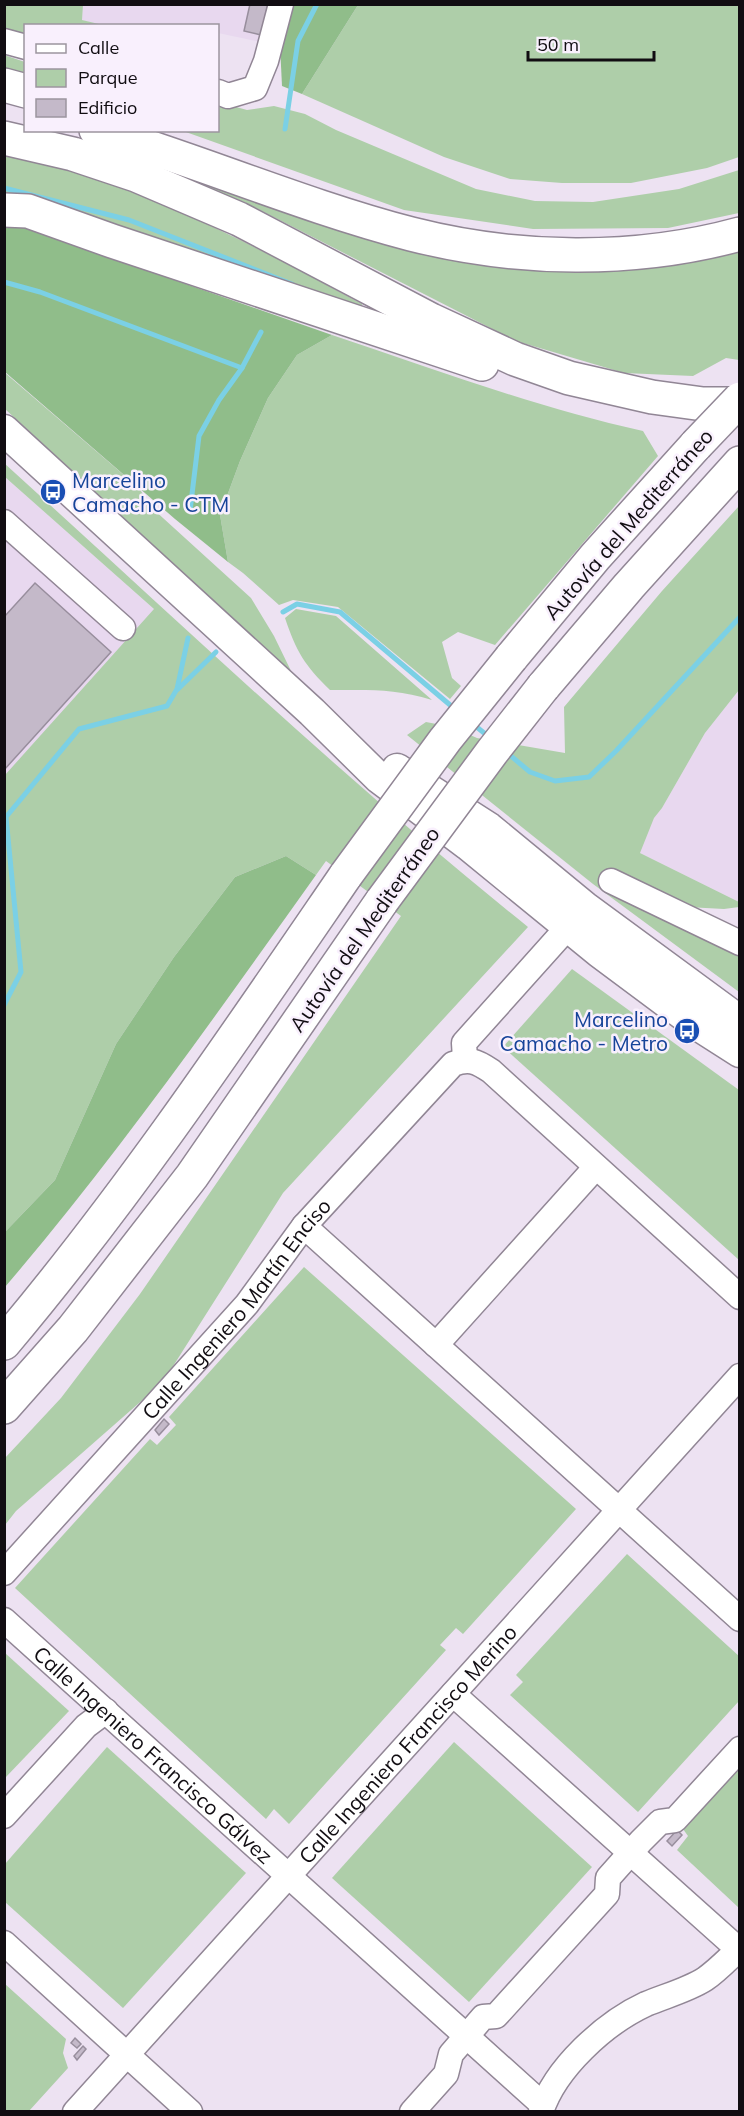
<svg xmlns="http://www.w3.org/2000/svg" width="744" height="2116" font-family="Mulish,sans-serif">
<rect width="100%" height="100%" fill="#ede2f2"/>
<g fill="#e8d8ef">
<polygon points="83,5 290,5 271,44 218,33 218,26 103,26 82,20"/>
<polygon points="5,477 182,634 5,827"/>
<polygon points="739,690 739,902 640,853 654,818 662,808 705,733"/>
</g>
<g fill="#aecea9">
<polygon points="4,5 83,5 82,20 103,25 26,26 25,36 5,29"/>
<polygon points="358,5 739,5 739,157 707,168 631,183 562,183 510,179 444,157 302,94"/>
<polygon points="4,55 25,62 25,76 5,70"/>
<polygon points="218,102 247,110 274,106 305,114 336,130 476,189 535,201 593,202 679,189 739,170 739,213 668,228 533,229 404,210 183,131 218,130"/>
<polygon points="121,154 431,251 739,246 739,360 726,358 693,376 624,373 516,341 244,202"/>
<path d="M5 155C132 179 249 243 362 304L363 312 5 196Z"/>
<path d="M332 335C435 369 537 408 643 431L658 456 495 645 458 632 442 642 452 678 461 686 450 699 338 607 293 600 279 605 243 573 228 562 220 515 240 461 268 398 297 355Z"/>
<polygon points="4,372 139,488 152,508 251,598 274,636 292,673 5,409"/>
<path d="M4 463C177 620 346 781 528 927L283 1193 163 1382 16 1511 5 1525V1458L61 1398 140 1294 401 916 326 861 316 875 286 856 235 877 174 957 116 1044 55 1180 5 1232V775L154 609 5 477Z"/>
<polygon points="739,506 739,690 705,733 662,808 654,818 640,853 739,902 739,907 724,909 687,907 739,950 739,992 593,884 407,735 426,722 452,727 477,738 565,753 564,707 662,591"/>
<path d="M296 609 336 616 432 700C394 688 368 690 330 690 305 666 296 651 285 618Z"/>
<polygon points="572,969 739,1090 739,1260 503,1047"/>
<polygon points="304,1267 576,1509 463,1634 456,1628 440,1645 446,1650 289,1824 274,1809 266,1819 15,1588 150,1439 157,1445 176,1425 169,1417"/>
<polygon points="627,1554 740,1657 739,1701 638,1812 510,1695 523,1682 516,1675"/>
<polygon points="5,1653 69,1711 5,1778"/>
<polygon points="454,1742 592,1867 469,2002 332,1878"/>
<polygon points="107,1747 246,1873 123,2008 5,1902 5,1864"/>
<polygon points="739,1766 739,1908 677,1850 688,1836 683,1829"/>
<polygon points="5,1984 66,2039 63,2053 68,2068 29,2111 5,2111"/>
</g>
<g fill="#90bd8a">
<polygon points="290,5 358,5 302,94 282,86 280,45"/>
<polygon points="5,224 17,225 332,335 297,355 268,398 240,461 220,515 228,562 175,519 5,372"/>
<path d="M286 856 316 875C216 1015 117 1156 5 1287V1232L55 1180 116 1044 174 957 235 877Z"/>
</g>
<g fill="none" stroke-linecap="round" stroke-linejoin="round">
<g stroke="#7bd0e5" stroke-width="5">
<polyline points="285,129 298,41 317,4"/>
<polyline points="4,188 129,220 292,284"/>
<polyline points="4,282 40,292 242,368"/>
<polyline points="190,511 199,436 219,400 242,368 261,332"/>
<polyline points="283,612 297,604 340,612 456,710"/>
<polyline points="178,689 216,652"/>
<polyline points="473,724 489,737"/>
<polyline points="505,751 530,772 555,781 589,777 616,751 740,617"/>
<polyline points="4,1005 21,972 6,817 79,729 167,706 177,689 188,638"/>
</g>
</g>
<g fill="#c4b9c9" stroke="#988e9d" stroke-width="1.5">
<polygon points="250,4 268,4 261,35 244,31"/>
<polygon points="35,583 111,652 4,770 4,617"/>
<polygon points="164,1419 169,1424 159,1435 155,1430"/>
<polygon points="677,1830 682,1835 672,1846 667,1841"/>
<polygon points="75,2038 81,2044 77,2048 71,2043"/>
<polygon points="83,2046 86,2049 77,2060 74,2056"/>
</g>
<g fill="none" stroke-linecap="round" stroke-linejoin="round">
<g stroke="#918695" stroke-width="27">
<g id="minor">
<polyline points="4,41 26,47"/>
<polyline points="218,92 228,96 255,88 266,61 281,4"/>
<polyline points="4,522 123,628"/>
<polyline points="611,881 740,943"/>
<polyline points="465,1059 464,1043 567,928"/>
<polyline points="304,1226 740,1619"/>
<polyline points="436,1345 596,1167"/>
<path id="s1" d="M4 1573 247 1304 304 1226 453 1064C469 1058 476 1061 491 1071L740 1297"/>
<path id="s2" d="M4 1620 543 2105"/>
<polyline points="453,1694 738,1949"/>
<polyline points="4,1816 86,1726 106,1711"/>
<polyline points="4,1943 190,2112"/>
<path id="s3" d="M75 2112 740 1376"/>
<polyline points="412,2112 446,2074 451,2054 483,2017 496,2016 607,1894 608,1878 641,1841 660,1822 675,1820 740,1749"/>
<path d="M541 2112C555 2068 605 2023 646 2004 665 1996 688 1990 705 1979 718 1970 729 1958 740 1948"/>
</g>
</g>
<g stroke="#918695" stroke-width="33">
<g id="major">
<polyline points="4,430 312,712 379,778 468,845 599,952 693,1022 740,1052"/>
<polyline points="397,769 489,828 585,907 740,1021"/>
</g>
</g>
<g stroke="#918695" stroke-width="36">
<g id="highway">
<polyline points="4,85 26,91"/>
<path d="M96 130C202 162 304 206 411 234 517 261 634 263 740 234"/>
<polyline points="4,138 73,154 136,175 239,219 431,320 515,359 569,378 652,397 703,404 740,404"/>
<polyline points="4,210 28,211 112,241 482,364"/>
<polyline points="511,658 595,557 696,445"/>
<polyline points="543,687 629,586 740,463"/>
<path d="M4 1343C128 1196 237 1034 346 875"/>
<polyline points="4,1407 73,1329 192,1176 382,901"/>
</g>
</g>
<use href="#minor" stroke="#fff" stroke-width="24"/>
<use href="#major" stroke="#fff" stroke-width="30"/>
<use href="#highway" stroke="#fff" stroke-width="33"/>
<g stroke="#918695" stroke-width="36" stroke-linecap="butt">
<g id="highway-bridge">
<polyline points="696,445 740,399"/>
<polyline points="346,875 445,740 511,658"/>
<polyline points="382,901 492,752 543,687"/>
</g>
</g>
<use href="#highway-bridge" stroke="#fff" stroke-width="33"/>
</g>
<defs>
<g id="bus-disc" transform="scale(1.35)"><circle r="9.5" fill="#1a4fb4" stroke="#f9f0fd"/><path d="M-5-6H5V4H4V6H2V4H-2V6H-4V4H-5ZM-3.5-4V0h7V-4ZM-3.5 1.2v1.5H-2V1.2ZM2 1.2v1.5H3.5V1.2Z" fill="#fff"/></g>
</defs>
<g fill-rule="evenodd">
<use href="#bus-disc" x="53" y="492"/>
<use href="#bus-disc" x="687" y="1031"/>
</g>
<g text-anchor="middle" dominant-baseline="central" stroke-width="5" stroke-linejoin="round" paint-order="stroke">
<g font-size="21" fill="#164399" stroke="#f9f0fd" text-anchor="start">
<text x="72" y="480">Marcelino<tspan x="72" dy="24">Camacho - CTM</tspan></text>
<text x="668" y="1019" text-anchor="end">Marcelino<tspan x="668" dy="24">Camacho - Metro</tspan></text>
</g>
<g font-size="21" fill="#110d12" stroke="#f9f0fd">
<text transform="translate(628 524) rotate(-49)">Autovía del Mediterráneo</text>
<text transform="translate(364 929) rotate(-55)">Autovía del Mediterráneo</text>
<text stroke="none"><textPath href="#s1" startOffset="352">Calle Ingeniero Martín Enciso</textPath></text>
<text stroke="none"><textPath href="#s3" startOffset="496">Calle Ingeniero Francisco Merino</textPath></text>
<text stroke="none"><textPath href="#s2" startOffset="201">Calle Ingeniero Francisco Gálvez</textPath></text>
</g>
</g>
<rect width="744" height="2116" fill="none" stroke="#110d12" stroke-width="12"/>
<rect x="24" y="24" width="195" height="108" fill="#f9f0fd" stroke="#9c959f" stroke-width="1.5"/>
<rect x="36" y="44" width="30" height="9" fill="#ffffff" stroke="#9c959f" stroke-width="1.5"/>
<text x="78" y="54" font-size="18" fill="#110d12">Calle</text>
<rect x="36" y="69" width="30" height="18" fill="#aecea9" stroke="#9c959f" stroke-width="1.5"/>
<text x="78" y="84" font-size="18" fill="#110d12">Parque</text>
<rect x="36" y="99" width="30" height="18" fill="#c4b9c9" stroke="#9c959f" stroke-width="1.5"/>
<text x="78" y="114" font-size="18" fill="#110d12">Edificio</text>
<path d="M528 51v9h126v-9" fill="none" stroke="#110d12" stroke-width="3"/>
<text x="537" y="51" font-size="18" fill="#110d12" stroke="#f9f0fd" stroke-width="4.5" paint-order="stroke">50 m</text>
</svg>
